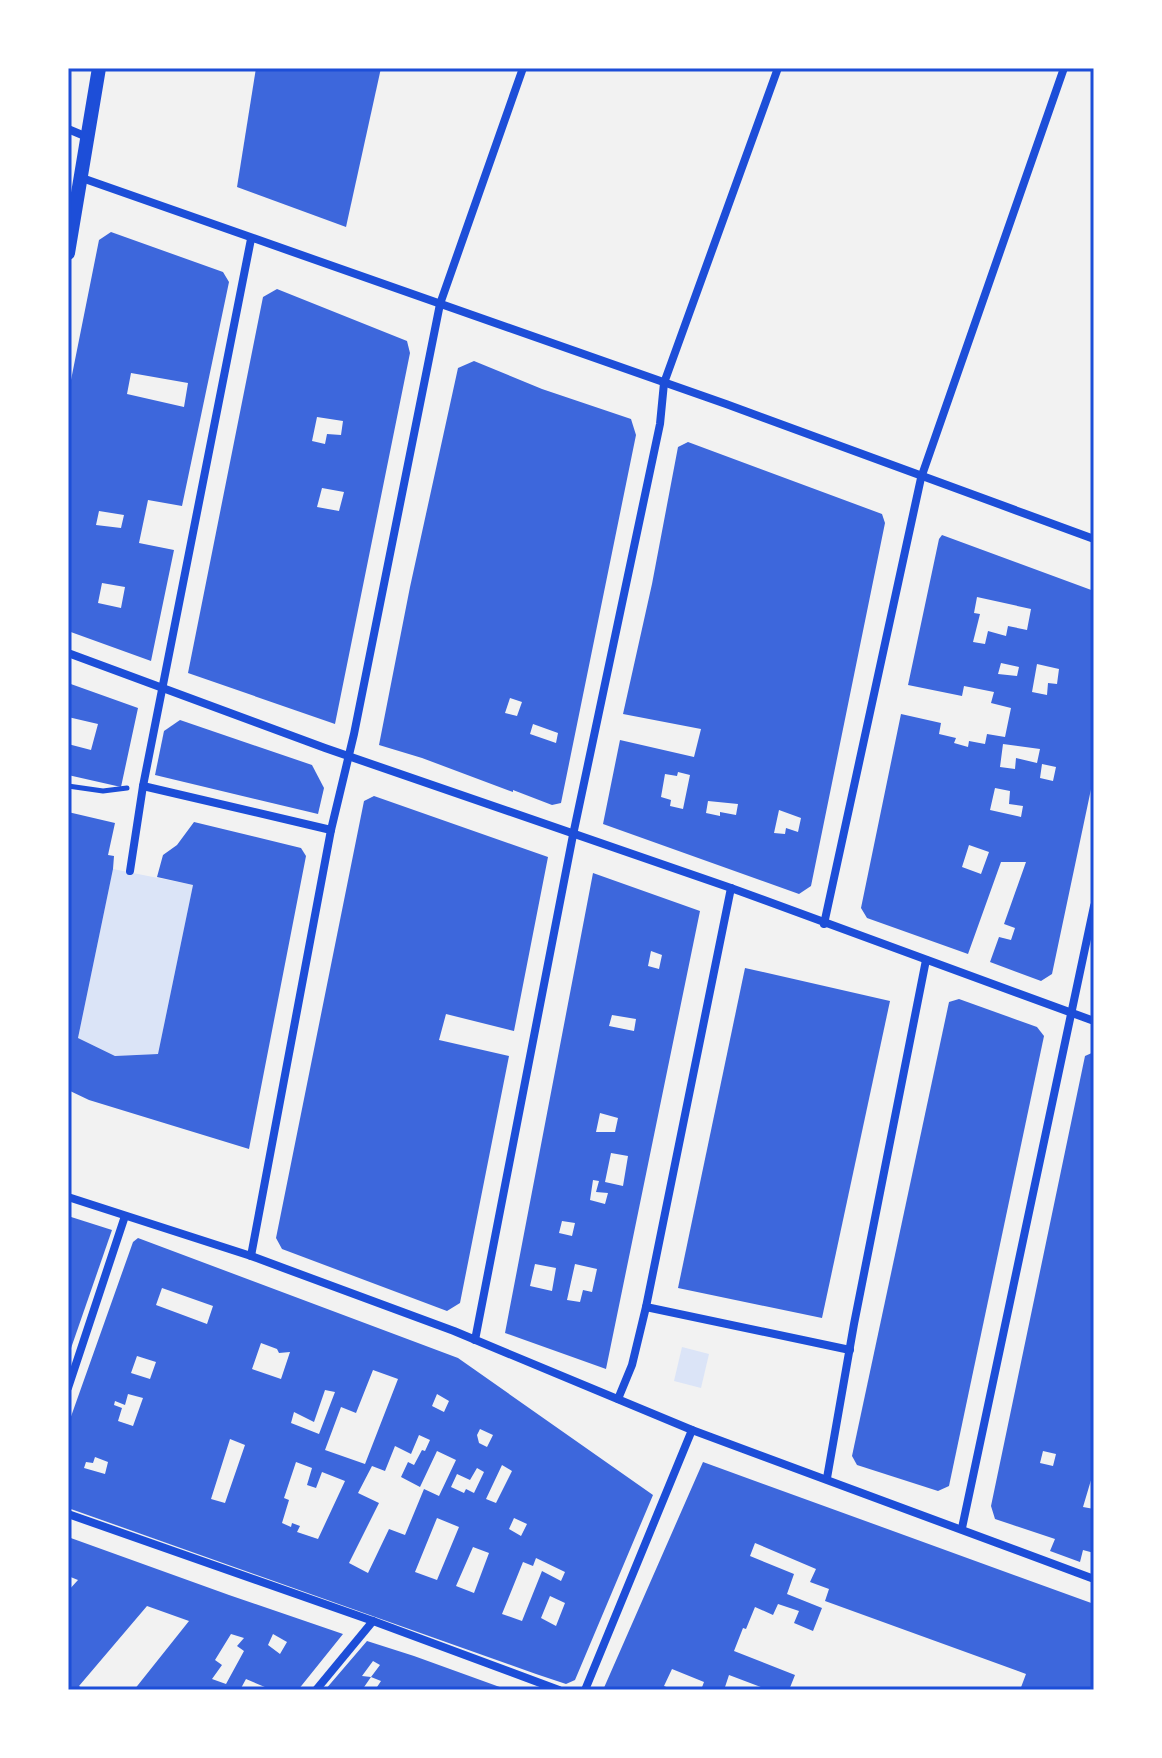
<svg xmlns="http://www.w3.org/2000/svg" width="1162" height="1758" font-family="Barlow,sans-serif">
<rect width="100%" height="100%" fill="#f2f2f2"/>
<g fill="#dbe4f7">
<polygon points="113,869 193,885 158,1054 115,1056 78,1038"/>
<polygon points="682,1347 709,1354 701,1388 674,1381"/>
</g>
<g fill="#3d67dc" fill-rule="evenodd">
<polygon points="256,68 381,68 346,227 237,187"/>
<path d="M111 232 223 272 229 282 182 506 148 500 139 543 174 550 151 661 68 631V395L99 240ZM131 373 188 383 184 407 127 394ZM99 511 124 515 121 528 96 525ZM102 583 125 587 121 608 98 603Z"/>
<path d="M277 289 407 341 410 353 335 724 188 673 263 297ZM317 417 343 421 341 435 327 434 325 444 312 441ZM322 488 344 492 339 511 317 507Z"/>
<path d="M474 361 542 389 631 419 636 435 561 803 552 805 513 790V792L422 758 379 745 410 587 458 368ZM510 698 522 702 517 716 505 713ZM533 724 558 733 556 743 530 734Z"/>
<path d="M688 442 882 514 885 523 811 886 799 894 603 824 620 740 694 757 701 729 623 714 652 584 678 447ZM678 772 690 775 683 809 670 806 671 800 661 797 665 774 677 776ZM708 801 738 804 736 815 720 812V816L706 813ZM779 810 801 818 798 832 786 828 785 834 774 833Z"/>
<path d="M942 535 1094 591V775L1052 974 1041 981 990 962 999 937 1011 940 1015 928 1004 924 1026 862H1001L968 954 867 918 861 908 901 714 941 723 939 734 956 738 954 743 968 747 969 741 985 744 987 734 1005 737 1011 708 991 703 994 692 964 686 962 696 908 685 939 539ZM977 597 1031 609 1027 630 1008 626 1006 636 988 631 985 644 973 642 980 614 974 613ZM1001 663 1019 667 1017 676 998 674ZM1037 664 1059 669 1057 684 1048 683 1047 695 1032 692ZM1003 744 1040 749 1037 763 1016 758 1015 769 1000 767ZM1042 764 1056 767 1053 781 1040 778ZM995 788 1010 791 1009 804 1023 806 1021 817 990 810ZM969 845 989 852 981 874 962 867Z"/>
<polygon points="68,683 138,708 121,787 68,775 68,744 91,750 98,724 68,717"/>
<polygon points="180,720 312,765 324,788 318,814 155,775 164,731"/>
<polygon points="374,796 548,857 514,1031 446,1014 439,1040 509,1056 460,1303 447,1311 282,1249 276,1238 364,801"/>
<polygon points="68,812 115,823 108,855 114,856 113,869 78,1038 115,1056 158,1054 193,885 157,877 163,855 177,845 194,822 301,848 306,856 249,1149 89,1100 68,1090"/>
<path d="M593 873 700 911 606 1369 505 1333ZM651 951 662 955 659 969 648 966ZM612 1015 636 1019 634 1031 609 1026ZM600 1113 618 1118 615 1132H596ZM611 1153 628 1156 623 1186 605 1182ZM593 1180 599 1181 596 1192 608 1193 605 1204 590 1200ZM562 1221 575 1223 572 1236 559 1233ZM535 1264 556 1268 552 1291 530 1286ZM575 1264 597 1269 592 1292 583 1290 580 1302 567 1300Z"/>
<polygon points="745,968 890,1001 822,1318 678,1288"/>
<polygon points="959,999 1037,1027 1044,1036 949,1486 938,1491 857,1465 852,1456 949,1002"/>
<path d="M1094 1052V1470L1083 1507 1094 1509V1553L1083 1550 1080 1562 1050 1551 1055 1539 995 1519 991 1506 1085 1056ZM1043 1451 1056 1454 1053 1466 1040 1463Z"/>
<polygon points="68,1216 112,1230 69,1354 68,1354"/>
<path d="M138 1238 458 1358 653 1495 575 1680 566 1684 536 1674 68 1508V1425L133 1242ZM162 1288 213 1306 207 1324 156 1305ZM261 1343 277 1349 279 1353 290 1352 281 1379 252 1369ZM137 1356 156 1362 150 1379 131 1373ZM373 1370 398 1379 365 1464 325 1450 341 1407 356 1413ZM325 1390 335 1392 319 1434 291 1423 294 1412 314 1422ZM128 1394 143 1398 133 1426 118 1421 122 1408 114 1405 115 1401 125 1405ZM437 1394 449 1401 444 1412 432 1406ZM480 1429 493 1435 487 1447 479 1443 477 1435ZM419 1435 430 1440 425 1451 422 1450 414 1465 408 1462 401 1477 420 1487 437 1451 456 1460 439 1496 424 1489 405 1535 389 1529 368 1573 349 1563 379 1503 358 1493 372 1466 385 1471 395 1446 411 1454ZM230 1439 245 1445 225 1503 211 1499ZM95 1457 108 1462 105 1474 84 1468 86 1462 93 1463ZM296 1462 312 1468 307 1485 316 1488 322 1472 345 1481 318 1539 297 1532 300 1526 292 1523 291 1527 282 1523 289 1500 284 1498ZM502 1465 512 1471 496 1503 486 1499ZM477 1468 484 1472 474 1493 466 1489 464 1493 451 1487 457 1474 470 1480ZM437 1518 459 1527 437 1580 415 1572ZM514 1518 527 1524 521 1536 509 1529ZM473 1547 489 1553 474 1593 456 1586ZM536 1558 565 1572 561 1581 542 1571 522 1621 502 1614 523 1562 533 1566ZM550 1596 565 1603 556 1626 541 1618Z"/>
<polygon points="703,1462 1094,1604 1094,1690 1020,1690 1026,1674 825,1601 829,1589 810,1582 816,1569 755,1543 750,1556 794,1574 787,1594 822,1608 813,1631 794,1623 799,1611 778,1604 773,1615 755,1607 746,1629 743,1628 734,1651 795,1675 789,1690 769,1690 729,1675 724,1690 701,1690 704,1682 672,1669 664,1686 673,1690 603,1690"/>
<path d="M68 1537 229 1595 343 1634 298 1690H272L246 1679 240 1690H195L189 1687 188 1690H134L189 1621 147 1606 79 1686 85 1690H68V1591L78 1580 68 1576ZM231 1634 244 1638 237 1646 244 1651 226 1684 212 1679 222 1665 215 1660ZM273 1634 287 1642 280 1654 268 1645Z"/>
<polygon points="367,1641 414,1656 508,1690 375,1690 381,1681 371,1677 380,1665 373,1661 362,1676 371,1677 362,1690 325,1690"/>
</g>
<g fill="none" stroke-linecap="round" stroke-linejoin="round">
<polyline stroke="#1d4ed8" stroke-width="5" points="68,786 103,791 127,788"/>
<g stroke="#1d4ed8" stroke-width="8">
<polyline points="68,129 87,137"/>
<polyline points="82,178 726,404 1094,539"/>
<polyline points="68,653 325,748 731,888 1094,1021"/>
<polyline points="143,786 331,830"/>
<polyline points="130,871 143,786 251,239"/>
<polyline points="824,924 921,478 1064,68"/>
<polyline points="68,1197 251,1256 454,1331 692,1430 1094,1579"/>
<polyline points="251,1256 331,830 354,734 440,304 523,68"/>
<polyline points="646,1307 850,1350"/>
<polyline points="475,1340 573,835 660,424 664,383 778,68"/>
<polyline points="68,1388 125,1216"/>
<polyline points="618,1399 632,1365 646,1307 731,888"/>
<polyline points="827,1478 854,1324 926,960"/>
<polyline points="68,1514 373,1621 559,1690"/>
<polyline points="962,1528 1094,906"/>
<polyline points="316,1690 373,1621"/>
<polyline points="585,1690 692,1430"/>
</g>
<polyline stroke="#1d4ed8" stroke-width="14" points="68,253 99,68"/>
</g>
<rect width="1162" height="1758" fill="none" stroke="#ffffff" stroke-width="140"/>
<rect x="70" y="70" width="1022" height="1618" fill="none" stroke="#1d4ed8" stroke-width="3"/>
</svg>
